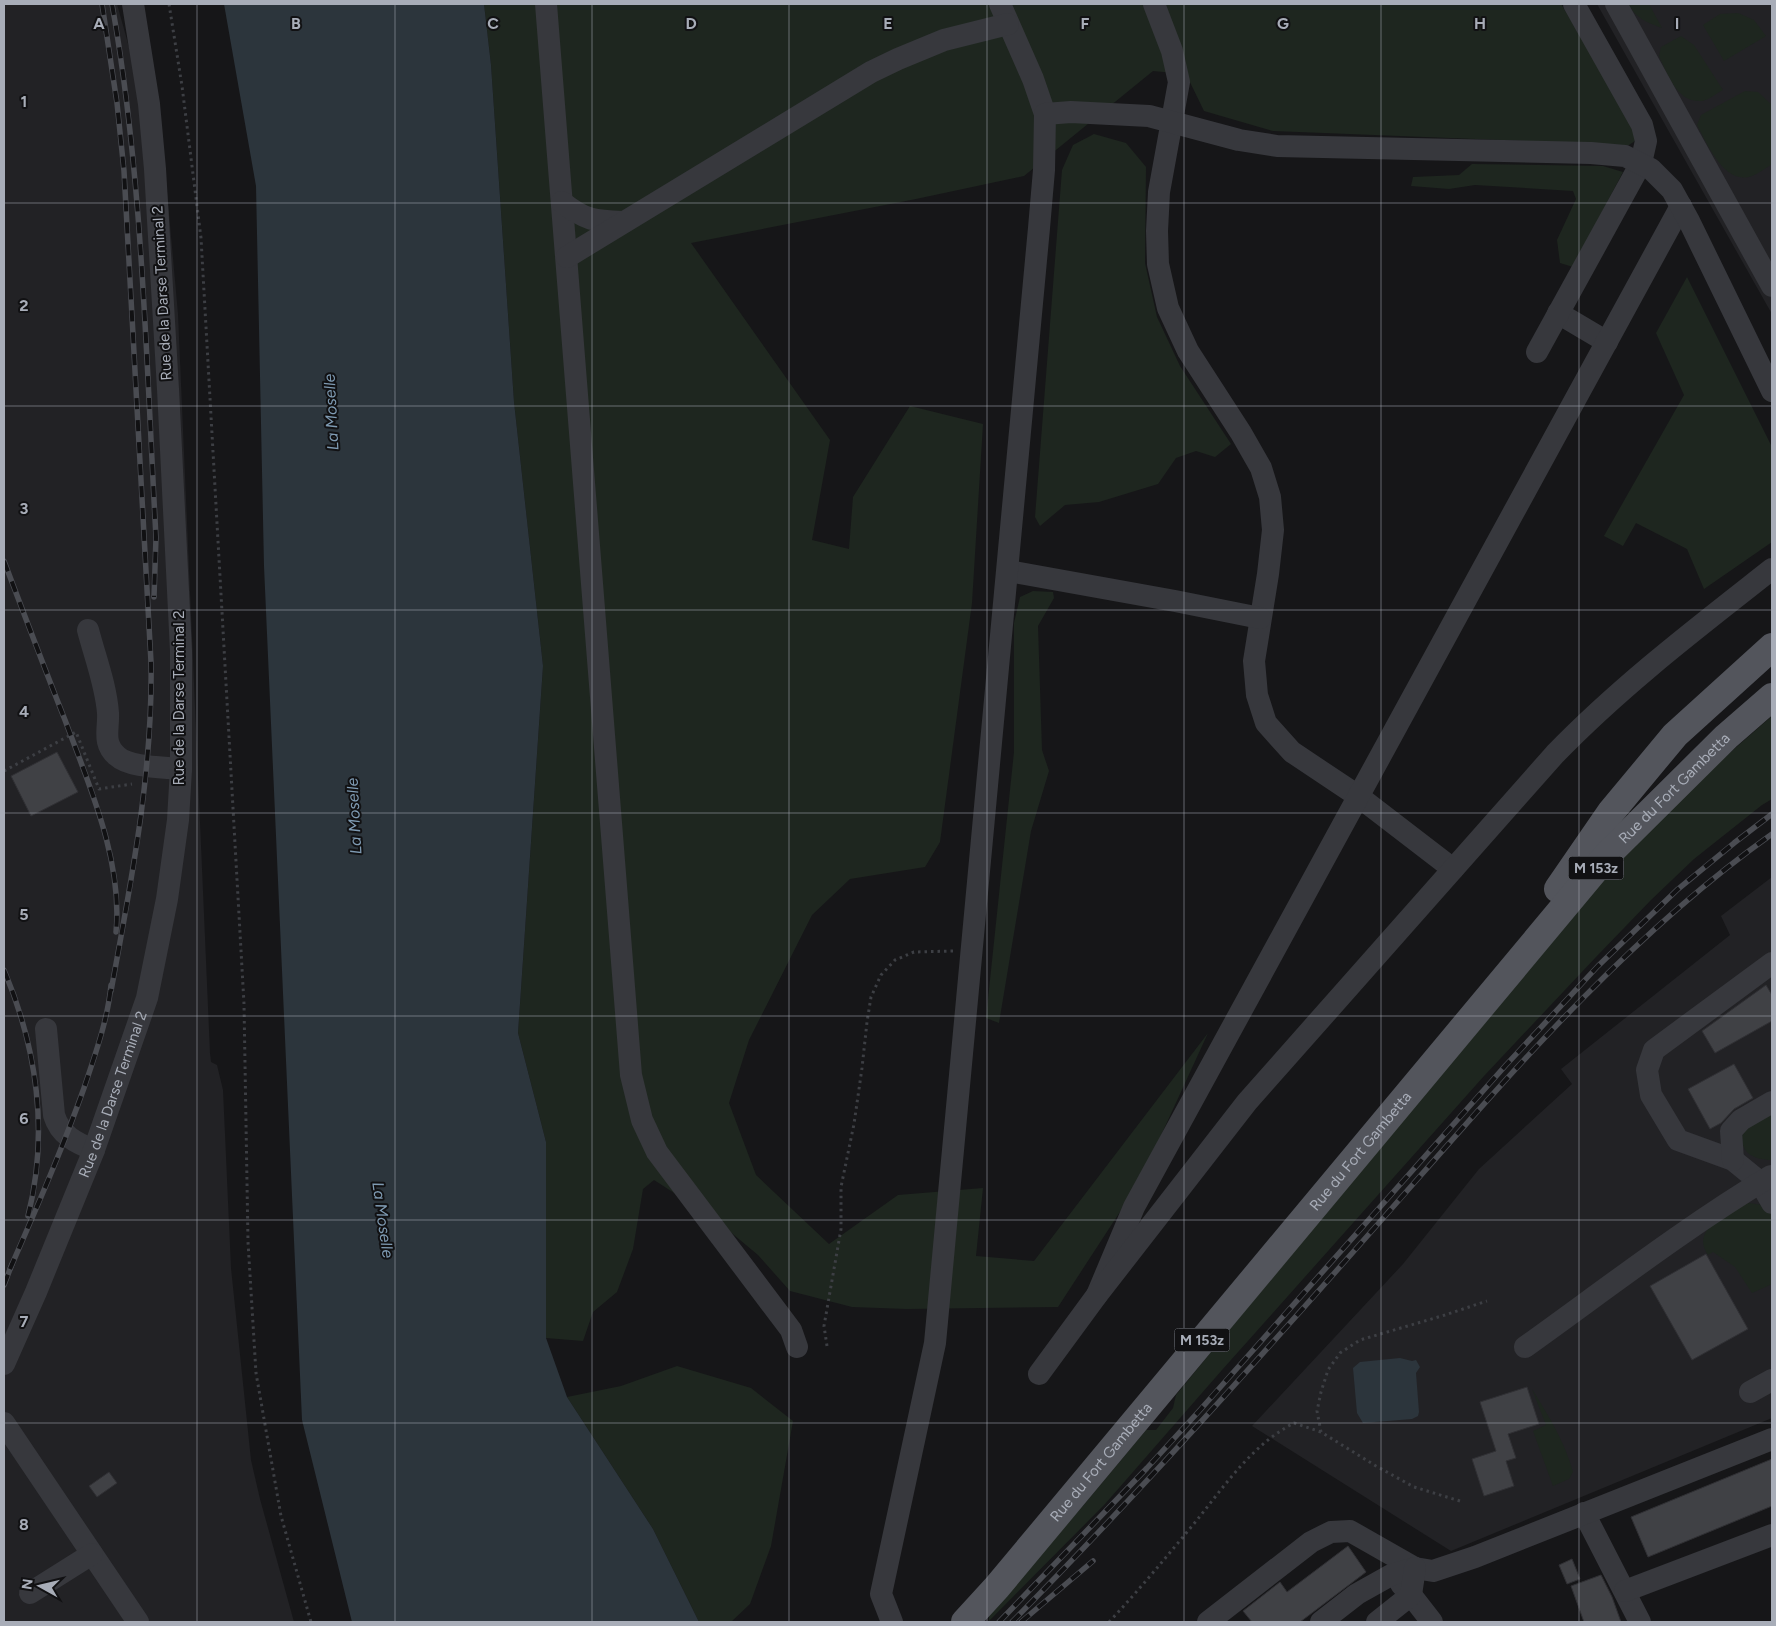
<svg xmlns="http://www.w3.org/2000/svg" width="1776" height="1626" font-family="Figtree,sans-serif">
<rect width="100%" height="100%" fill="#161618"/>
<g fill="#222225">
<polygon points="4,4 117,4 166,180 178,314 210,1053 211,1062 217,1065 223,1090 231,1268 251,1460 260,1499 294,1622 4,1622"/>
<polygon points="1597,4 1772,4 1772,314 1729,238"/>
<polygon points="1772,877 1772,1418 1451,1551 1252,1426 1403,1264 1479,1169 1572,1084 1561,1069 1730,935 1721,916"/>
</g>
<g fill="#1e261f">
<polygon points="484,4 1561,4 1633,122 1635,141 1629,145 1623,145 1273,131 1204,111 1186,74 1153,71 1024,176 916,199 691,243 830,440 812,540 849,549 853,497 910,406 983,424 972,603 940,842 925,867 850,879 812,915 749,1040 729,1103 756,1175 829,1244 898,1195 983,1188 976,1256 1034,1261 1208,1033 1140,1181 1058,1307 907,1309 852,1307 790,1291 758,1255 716,1220 654,1180 643,1189 633,1249 617,1292 593,1312 583,1341 546,1338 546,1142 518,1033 543,666 514,402 491,65"/>
<path d="M1628 4H1649L1662 28C1646 22 1637 19 1628 4Z"/>
<polygon points="1738,13 1754,20 1766,36 1724,61 1703,25 1720,14"/>
<path d="M1681 36 1694 45 1723 90C1717 93 1709 100 1702 101 1677 103 1668 75 1659 56L1661 47Z"/>
<path d="M1745 91 1758 92 1772 105V164C1766 168 1759 173 1752 176 1724 186 1707 143 1697 125L1701 115Z"/>
<polygon points="1094,134 1126,143 1146,167 1145,263 1157,317 1180,366 1231,444 1215,457 1196,451 1176,458 1158,484 1099,502 1065,505 1040,526 1035,517 1062,170 1073,145"/>
<polygon points="1472,164 1603,166 1623,172 1573,267 1560,263 1557,240 1576,199 1573,191 1475,185 1449,189 1411,186 1413,177 1459,175"/>
<polygon points="1687,277 1772,447 1772,542 1704,589 1687,549 1636,523 1623,546 1604,536 1684,395 1656,333"/>
<polygon points="1033,591 1053,592 1054,598 1038,626 1042,750 1049,771 1031,831 999,1023 986,1018 1014,752 1014,623 1020,597"/>
<polygon points="1772,716 1772,799 1762,805 1694,859 1651,900 1596,957 1484,1076 1222,1370 1105,1504 989,1621 989,1610 1082,1507 1146,1430 1156,1430 1173,1408 1176,1395 1238,1319 1568,921 1619,862 1709,771"/>
<path d="M1772 1110V1160C1753 1160 1738 1152 1743 1131Z"/>
<path d="M1749 1203 1762 1205 1772 1216V1284L1752 1293 1735 1267 1713 1252 1708 1255C1690 1230 1726 1216 1743 1205Z"/>
<polygon points="677,1366 751,1388 793,1421 771,1546 750,1604 731,1622 699,1622 653,1529 567,1397 621,1386"/>
<path d="M1532 1389C1548 1415 1565 1442 1573 1472L1569 1479 1553 1486 1533 1431 1546 1425Z"/>
</g>
<g fill="#2c353c">
<polygon points="224,4 484,4 491,65 514,402 543,666 518,1033 546,1142 546,1338 567,1397 653,1529 699,1622 352,1622 302,1420 264,566 256,186"/>
<polygon points="1400,1358 1412,1361 1416,1360 1420,1367 1416,1373 1419,1412 1418,1416 1412,1419 1363,1423 1357,1413 1353,1368 1360,1362"/>
</g>
<g fill="#404145" stroke="#303034">
<polygon points="57,752 78,792 31,816 11,776"/>
<polygon points="1766,985 1772,995 1772,1021 1715,1053 1702,1031"/>
<polygon points="1734,1064 1753,1098 1734,1109 1721,1123 1710,1129 1688,1089"/>
<polygon points="1706,1254 1748,1329 1692,1360 1650,1286"/>
<polygon points="1527,1387 1539,1424 1508,1434 1516,1458 1506,1461 1514,1486 1484,1496 1472,1459 1496,1451 1480,1402"/>
<polygon points="1772,1459 1772,1506 1648,1557 1631,1517"/>
<polygon points="109,1472 117,1483 97,1497 89,1486"/>
<polygon points="1348,1546 1366,1572 1300,1622 1252,1622 1243,1611 1280,1582 1287,1592"/>
<polygon points="1572,1559 1580,1579 1567,1584 1559,1565"/>
<polygon points="1601,1575 1612,1597 1621,1622 1584,1622 1571,1586"/>
</g>
<g fill="none" stroke-linecap="round" stroke-linejoin="round">
<g stroke="#3d3f44" stroke-width="3" stroke-dasharray="2.5 4" stroke-linecap="butt">
<polyline points="169,4 182,86 201,238 244,1004 248,1242 256,1373 281,1516 311,1622"/>
<polyline points="4,771 76,732 99,789 132,784"/>
<polyline points="827,1346 824,1326 841,1229 841,1187 854,1124 862,1068 867,1022 871,997 881,975 895,960 914,952 954,951"/>
<polyline points="1460,1501 1414,1487 1376,1466 1321,1432 1317,1411 1321,1392 1328,1370 1340,1353 1360,1340 1445,1315 1487,1301"/>
<path d="M1109 1622C1140 1589 1168 1555 1197 1520 1225 1485 1253 1444 1294 1423L1321 1432"/>
</g>
<g stroke="#37383d" stroke-width="22">
<polyline points="546,4 631,1075 642,1120 657,1152 791,1330 797,1347"/>
<polyline points="1000,4 1033,79 1045,114"/>
<polyline points="1154,4 1172,51 1179,82 1159,192 1157,231 1158,264 1168,308 1188,351 1241,433 1261,468 1270,497 1273,530 1268,574 1254,661 1257,695 1266,723 1292,752 1358,796 1453,869"/>
<polyline points="1616,4 1772,286"/>
<path d="M562 202C586 221 595 221 624 222"/>
<polyline points="567,257 871,72 898,59 944,40 1008,24"/>
<polyline points="1558,313 1607,342"/>
<polyline points="1537,352 1641,163 1646,141 1642,125 1574,4"/>
<polyline points="1008,571 1175,601 1260,618"/>
<path d="M88 630C95 657 106 685 108 713 109 729 102 743 117 756 130 768 164 767 181 769"/>
<polyline points="1772,963 1654,1050 1647,1070 1651,1095 1678,1140 1733,1160 1760,1182 1772,1203"/>
<path d="M46 1029 54 1115C60 1135 76 1143 94 1150"/>
<polyline points="1733,1160 1731,1131 1741,1120 1772,1102"/>
<polyline points="1097,1295 1134,1207 1681,206"/>
<path d="M1525 1347C1606 1289 1686 1227 1771 1176"/>
<path id="s1" d="M4 1364 36 1292 94 1150 147 998 167 899 178 820 181 769V651L168 389 155 169 149 104 133 4"/>
<path d="M1039 1374 1097 1295 1247 1102 1555 754C1622 685 1697 628 1772 569"/>
<polyline points="1750,1392 1772,1380"/>
<polyline points="4,1423 138,1622"/>
<polyline points="1584,1513 1640,1622"/>
<polyline points="1401,1584 1411,1595 1432,1622"/>
<polyline points="1625,1591 1772,1535"/>
<polyline points="30,1593 92,1554"/>
<polyline points="892,1622 881,1594 935,1343 1039,228 1044,170 1045,114 1071,112 1149,116 1239,140 1277,146 1591,153 1625,156 1651,169 1672,190 1689,221 1772,391"/>
<polyline points="1208,1622 1311,1542 1331,1532 1350,1531 1415,1568 1433,1571 1475,1557 1772,1439"/>
<polyline points="1321,1622 1357,1594 1391,1575 1415,1568"/>
<polyline points="1377,1622 1411,1595 1415,1568"/>
</g>
<g stroke="#53555c" stroke-width="28">
<polyline points="1558,889 1611,812 1675,735 1772,647"/>
<path id="s2" d="M965 1622 997 1587 1609 853 1726 737 1772 697"/>
</g>
<g stroke="#4a4c52" stroke-width="5.5">
<g id="rail">
<path d="M102 4 117 103 124 171 151 662C153 773 131 882 111 991"/>
<path d="M112 4C143 178 146 360 156 537L154 597"/>
<path d="M4 561C24 614 44 667 65 720 89 785 123 861 116 932"/>
<path d="M4 970C37 1048 49 1133 28 1216"/>
<path d="M10 1269C36 1209 62 1150 84 1088 95 1055 108 1019 111 985"/>
<polyline points="4,1285 12,1264"/>
<polyline points="999,1622 1147,1468 1200,1410 1506,1065 1598,966 1678,889 1734,843 1772,814"/>
<path d="M1012 1622C1141 1491 1263 1354 1385 1216 1505 1080 1623 940 1772 834"/>
<polyline points="1021,1622 1093,1561"/>
</g>
</g>
<use href="#rail" stroke="#111113" stroke-width="4" stroke-dasharray="11" stroke-linecap="butt"/>
</g>
<path fill="none" stroke="#a8adb8" stroke-width="1" stroke-opacity="0.55" d="M197 4V1622M395 4V1622M592 4V1622M789 4V1622M987 4V1622M1184 4V1622M1381 4V1622M1579 4V1622M4 203H1772M4 406H1772M4 610H1772M4 813H1772M4 1016H1772M4 1220H1772M4 1423H1772"/>
<g text-anchor="middle" dominant-baseline="central" stroke-width="4" stroke-linejoin="round" paint-order="stroke">
<g fill="#111113" stroke="#7b7e86" stroke-width="1">
<rect x="1568.5" y="856.5" width="55" height="23" rx="4"/>
<rect x="1174.5" y="1328.5" width="55" height="23" rx="4"/>
</g>
<g font-size="14" font-weight="bold" fill="#a8adb8">
<text x="1596" y="868">M 153z</text>
<text x="1202" y="1340">M 153z</text>
</g>
<g font-size="15" fill="#a8adb8" stroke="#111113">
<text transform="translate(162 293) rotate(-93)">Rue de la Darse Terminal 2</text>
<text transform="translate(179 698) rotate(-90)">Rue de la Darse Terminal 2</text>
<text stroke="none"><textPath href="#s2" startOffset="1095">Rue du Fort Gambetta</textPath></text>
<text stroke="none"><textPath href="#s1" startOffset="291">Rue de la Darse Terminal 2</textPath></text>
<text stroke="none"><textPath href="#s2" startOffset="615">Rue du Fort Gambetta</textPath></text>
<text stroke="none"><textPath href="#s2" startOffset="210">Rue du Fort Gambetta</textPath></text>
</g>
<g font-size="16" font-style="italic" fill="#7f9bb3" stroke="#111113">
<text transform="translate(331 412) rotate(-93)">La Moselle</text>
<text transform="translate(354 816) rotate(-93)">La Moselle</text>
<text transform="translate(383 1220) rotate(82)">La Moselle</text>
</g>
</g>
<g font-size="16" text-anchor="middle" font-weight="bold" fill="#a8adb8" stroke="#111113" stroke-width="4" stroke-linejoin="round" paint-order="stroke">
<text x="99" y="29">A</text>
<text x="296" y="29">B</text>
<text x="493" y="29">C</text>
<text x="691" y="29">D</text>
<text x="888" y="29">E</text>
<text x="1085" y="29">F</text>
<text x="1283" y="29">G</text>
<text x="1480" y="29">H</text>
<text x="1677" y="29">I</text>
<text x="24" y="107">1</text>
<text x="24" y="311">2</text>
<text x="24" y="514">3</text>
<text x="24" y="717">4</text>
<text x="24" y="920">5</text>
<text x="24" y="1124">6</text>
<text x="24" y="1327">7</text>
<text x="24" y="1530">8</text>
</g>
<rect width="1776" height="1626" fill="none" stroke="#a8adb8" stroke-width="10"/>
<g transform="translate(40 1586) rotate(278)" stroke="#111113" stroke-width="4" paint-order="stroke">
<path d="M0-4L9 19L0 12L-9 19Z" fill="#a8adb8"/>
<text y="-8" font-size="14" font-weight="bold" text-anchor="middle" fill="#a8adb8">N</text>
</g>
</svg>
